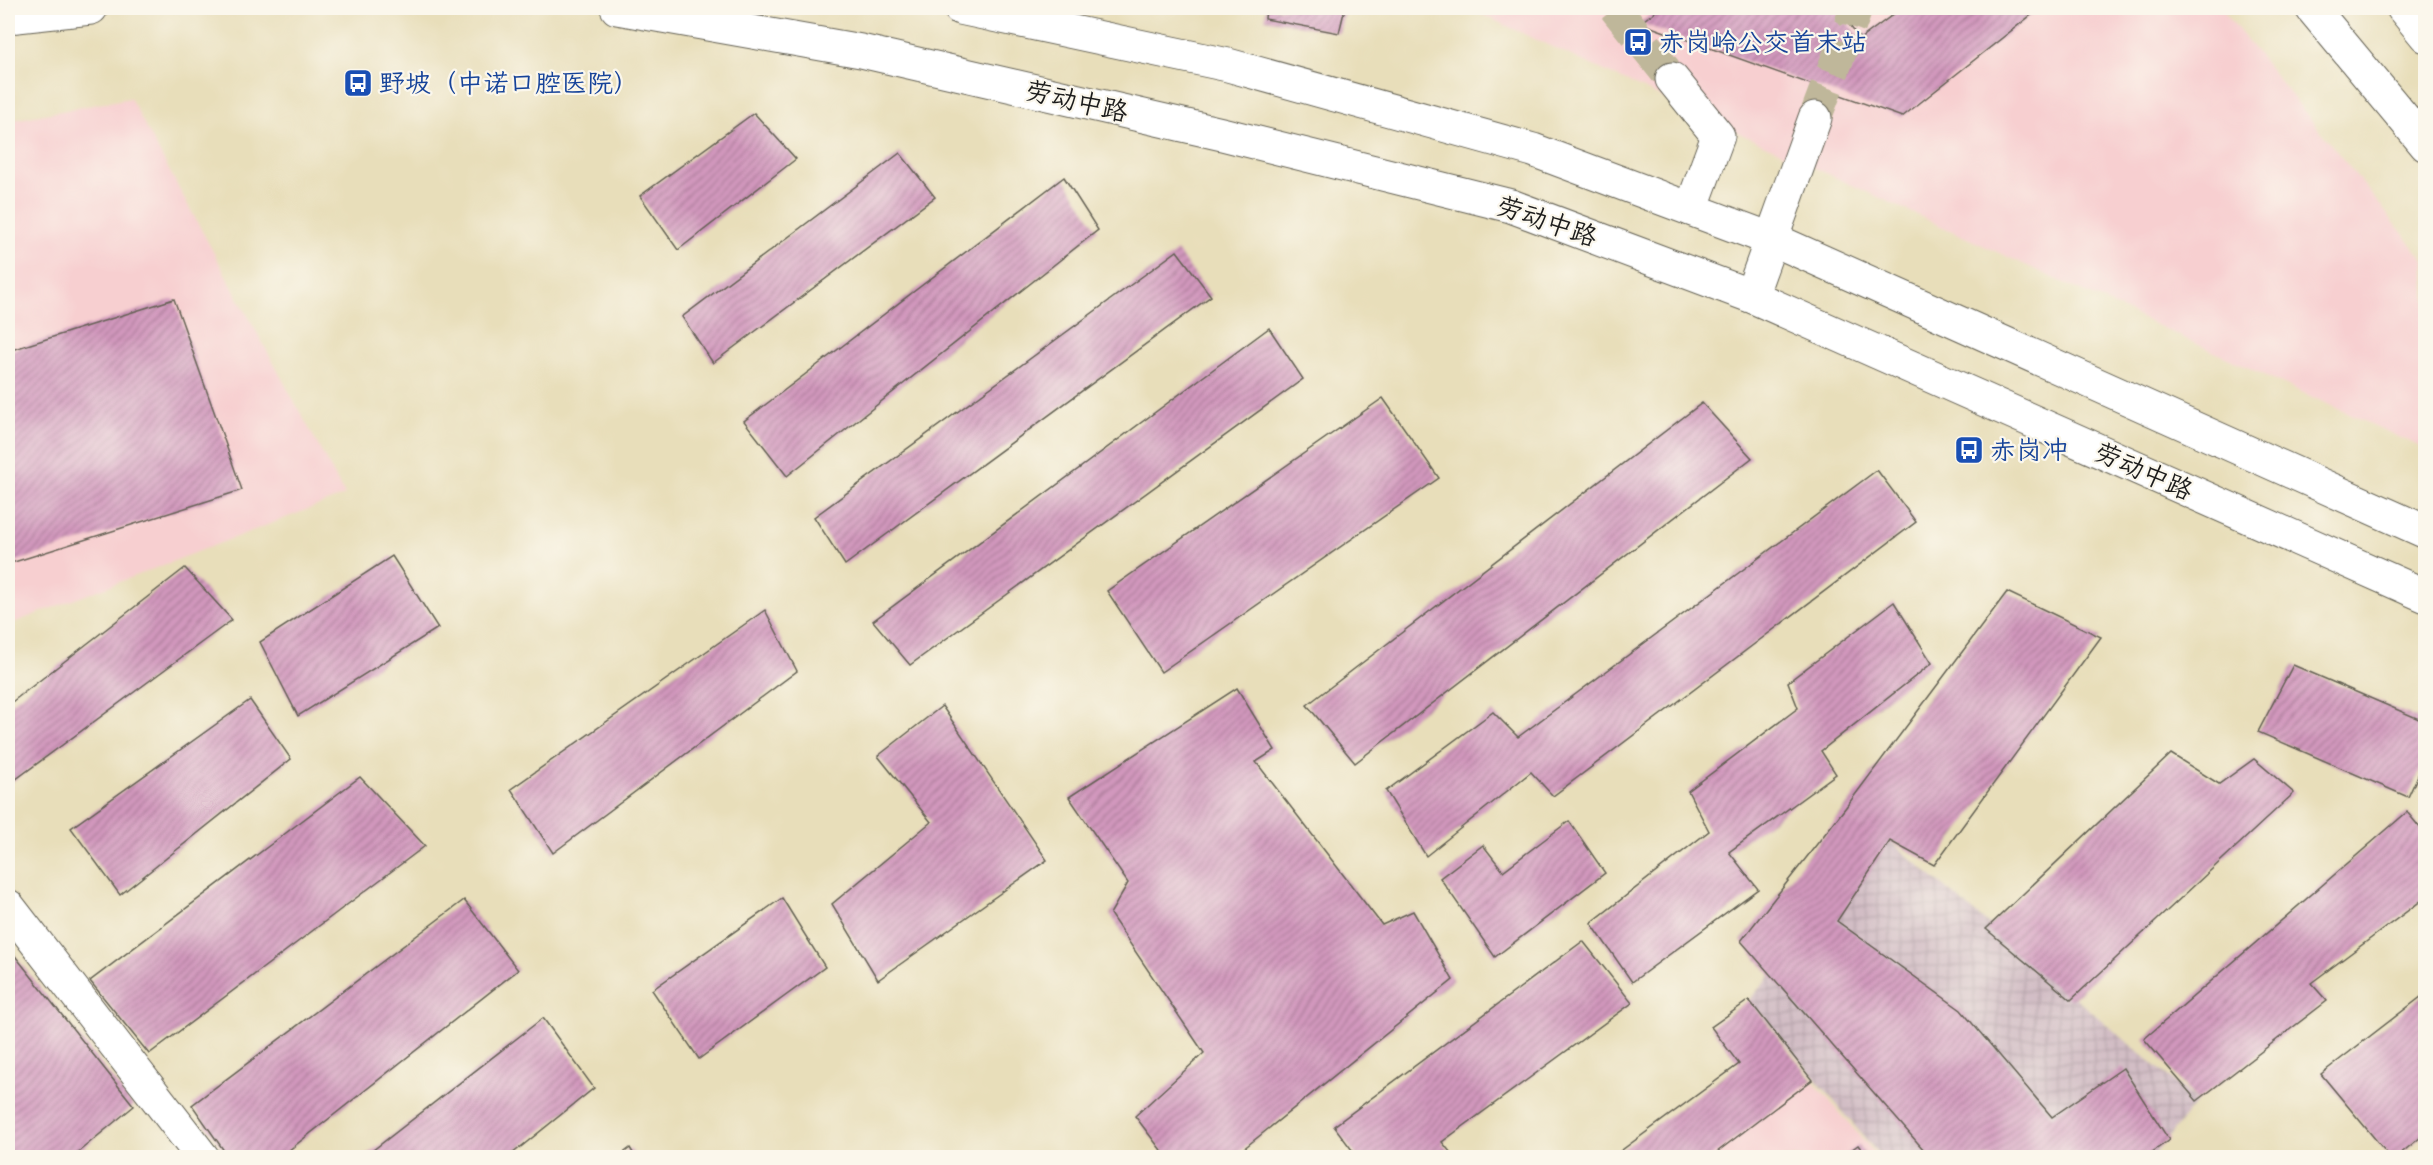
<svg xmlns="http://www.w3.org/2000/svg" width="2433" height="1165" font-family="Itim,'LXGW WenKai TC',sans-serif">
<defs>
<pattern id="industrial-grid" width="8" height="8" patternUnits="userSpaceOnUse" patternTransform="scale(1.5)"><rect width="8" height="8" fill="#d2bdc5"/><path d="M0 4h8M4 0v8" fill="none" stroke="#b4a2a9"/></pattern>
<pattern id="building-hatch" width="6" height="6" patternUnits="userSpaceOnUse" patternTransform="scale(1.5)"><rect width="6" height="6" fill="#d298bd"/><path d="M-1 1l2-2M0 6l6-6M5 7l2-2" fill="none" stroke="#aa7b99"/></pattern>
</defs>
<rect width="100%" height="100%" fill="#fbf7ec"/>
<filter id="ink" filterUnits="userSpaceOnUse"><feTurbulence type="fractalNoise" baseFrequency=".0167" numOctaves="2"/><feDisplacementMap in="SourceGraphic" scale="12" xChannelSelector="R" yChannelSelector="G"/><feConvolveMatrix kernelMatrix="1 2 1 2 8 2 1 2 1" color-interpolation-filters="sRGB"/></filter>
<filter id="wash" filterUnits="userSpaceOnUse"><feTurbulence type="fractalNoise" baseFrequency=".008" numOctaves="4" result="noise"/><feDisplacementMap in="SourceGraphic" scale="24" xChannelSelector="R" yChannelSelector="G"/><feGaussianBlur stdDeviation="1.35" result="paint"/><feColorMatrix in="noise" values="0 0 0 0 0 0 0 0 0 0 0 0 0 0 0 0 0 1.4 0 .05"/><feComposite in="paint" operator="in"/></filter>
<g filter="url(#wash)">
<rect width="100%" height="100%" fill="#e8deba"/>
<g fill="#f7cfd0">
<polygon points="1475,8 2221,8 2425,261 2425,449 1474,11"/>
<polygon points="130,98 345,495 8,625 8,121"/>
<polygon points="1812,1080 1878,1157 1709,1158"/>
</g>
<polygon fill="url(#industrial-grid)" points="1890,841 2197,1101 2152,1157 1881,1157 1749,1000"/>
<g id="blocks">
<g fill="url(#building-hatch)">
<polygon points="1266,8 1345,8 1339,33 1265,19"/>
<polygon points="1660,8 1836,8 1860,39 1902,8 2040,8 1902,117 1640,23"/>
<polygon points="754,113 796,159 678,250 640,196"/>
<polygon points="900,153 935,197 713,363 682,317"/>
<polygon points="1064,177 1098,230 787,476 744,421"/>
<polygon points="1177,251 1211,296 845,565 814,517"/>
<polygon points="174,299 242,490 8,564 8,351"/>
<polygon points="1269,328 1303,379 910,665 873,621"/>
<polygon points="1383,398 1439,478 1161,672 1107,591"/>
<polygon points="1702,403 1752,458 1355,763 1307,705"/>
<polygon points="1877,470 1916,522 1553,796 1531,772 1426,856 1386,791 1493,712 1518,737"/>
<polygon points="392,556 438,628 298,716 260,642"/>
<polygon points="185,568 232,620 8,785 8,705"/>
<polygon points="2007,592 2101,637 1934,865 1890,841 1837,921 1961,1010 2052,1117 2123,1068 2169,1140 2144,1158 1931,1158 1741,941 1846,807"/>
<polygon points="1894,602 1932,663 1821,751 1836,774 1729,852 1758,889 1632,982 1591,923 1709,831 1688,791 1798,708 1788,682"/>
<polygon points="765,610 797,671 553,853 511,789"/>
<polygon points="2293,665 2426,722 2426,758 2408,797 2258,732"/>
<polygon points="1237,688 1275,750 1256,762 1382,925 1413,911 1453,980 1232,1158 1167,1158 1135,1116 1204,1053 1110,914 1128,883 1069,797"/>
<polygon points="250,700 291,759 120,895 71,828"/>
<polygon points="942,706 1047,860 878,980 832,904 931,822 878,756"/>
<polygon points="2171,754 2219,784 2254,759 2294,793 2071,1000 1986,929"/>
<polygon points="360,777 425,846 149,1054 90,981"/>
<polygon points="2407,812 2426,835 2426,897 2311,983 2327,1001 2197,1101 2144,1039"/>
<polygon points="1569,821 1605,873 1495,957 1440,878 1483,845 1503,871"/>
<polygon points="782,898 825,967 699,1059 652,990"/>
<polygon points="464,900 518,970 279,1158 229,1158 192,1105"/>
<polygon points="1583,941 1632,1003 1442,1142 1455,1158 1358,1158 1334,1126"/>
<polygon points="8,947 134,1106 71,1158 8,1158"/>
<polygon points="2426,993 2426,1133 2395,1158 2391,1158 2321,1074"/>
<polygon points="1749,1000 1812,1080 1709,1158 1611,1158 1739,1064 1711,1027"/>
<polygon points="543,1018 594,1088 507,1158 363,1158"/>
<polygon points="1858,1145 1868,1158 1840,1158"/>
<polygon points="630,1148 636,1158 617,1158"/>
</g>
</g>
</g>
<g filter="url(#ink)">
<use href="#blocks" fill-opacity="0" stroke="#636053" stroke-width="1.5"/>
<g fill="none" stroke-linecap="round" stroke-linejoin="round">
<g stroke="#bfb79a" stroke-width="33" stroke-dasharray="33 16" stroke-linecap="butt">
<polyline points="1615,8 1672,79"/>
<polyline points="1815,118 1854,15 1848,8"/>
</g>
<g stroke="#636053" stroke-width="35">
<g id="minor">
<polyline points="2312,8 2426,145"/>
<polyline points="2403,8 2426,36"/>
<polyline points="1672,79 1718,136 1691,209"/>
<polyline points="1751,296 1815,118"/>
<polyline points="8,906 203,1158"/>
</g>
</g>
<g stroke="#636053" stroke-width="35">
<g id="major">
<polyline points="617,8 861,51 1222,134 1511,206 1751,296 2426,596"/>
<polyline points="960,8 1228,65 1533,150 1781,243 2426,532"/>
<polyline points="8,17 91,8"/>
</g>
</g>
<use href="#minor" stroke="#fff" stroke-width="33"/>
<use href="#major" stroke="#fff" stroke-width="33"/>
</g>
</g>
<defs>
<g id="bus-square" transform="scale(1.5)"><rect x="-9" y="-9" width="18" height="18" rx="4" fill="#1a4fb4" stroke="#fbf7ec"/><path d="M-5-6H5V4H4V6H2V4H-2V6H-4V4H-5ZM-3.5-4V0h7V-4ZM-3.5 1.2v1.5H-2V1.2ZM2 1.2v1.5H3.5V1.2Z" fill="#fff"/></g>
</defs>
<g fill-rule="evenodd">
<use href="#bus-square" x="1638" y="42"/>
<use href="#bus-square" x="358" y="83"/>
<use href="#bus-square" x="1969" y="450"/>
</g>
<g text-anchor="middle" dominant-baseline="central" stroke-width="4.5" stroke-linejoin="round" paint-order="stroke">
<g font-size="26" fill="#164399" stroke="#fbf7ec" text-anchor="start">
<text x="1659" y="42">赤岗岭公交首末站</text>
<text x="379" y="83">野坡（中诺口腔医院）</text>
<text x="1990" y="450">赤岗冲</text>
</g>
<g font-size="26" fill="#1c1c1c" stroke="#fbf7ec">
<text transform="translate(1077 101) rotate(13)">劳动中路</text>
<text transform="translate(1547 221) rotate(19)">劳动中路</text>
<text transform="translate(2144 471) rotate(24)">劳动中路</text>
</g>
</g>
<rect width="2433" height="1165" fill="none" stroke="#fbf7ec" stroke-width="30"/>
</svg>
